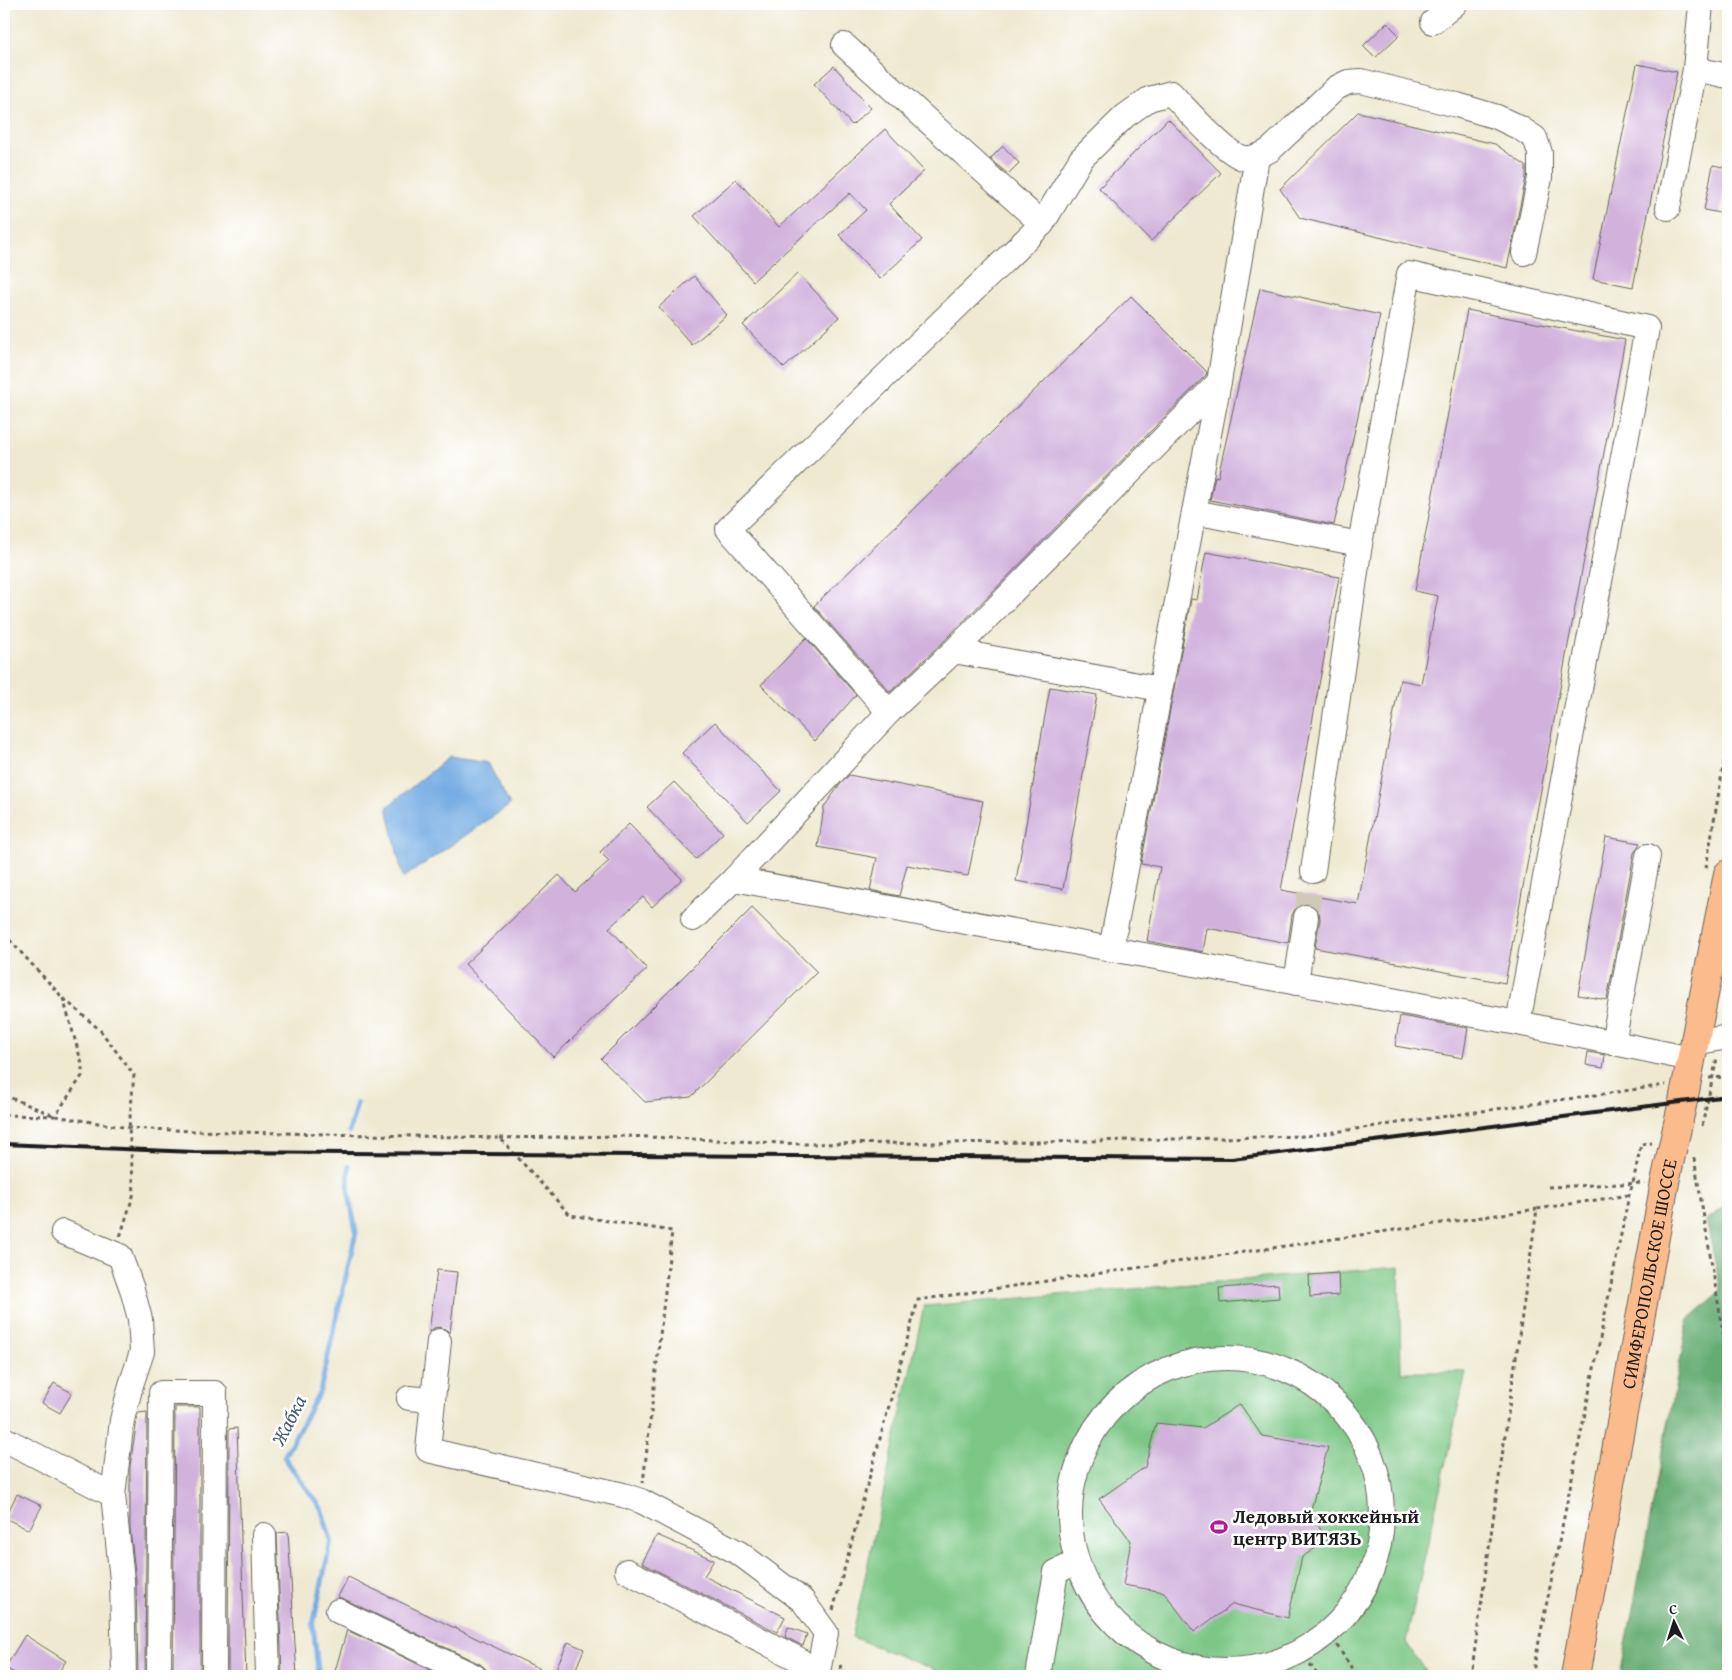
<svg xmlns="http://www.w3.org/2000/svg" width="1732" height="1680" font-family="'Gentium Book Plus',serif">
<rect width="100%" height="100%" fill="#fff"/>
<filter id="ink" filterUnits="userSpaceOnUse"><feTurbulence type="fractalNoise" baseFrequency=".02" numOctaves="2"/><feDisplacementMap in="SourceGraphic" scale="10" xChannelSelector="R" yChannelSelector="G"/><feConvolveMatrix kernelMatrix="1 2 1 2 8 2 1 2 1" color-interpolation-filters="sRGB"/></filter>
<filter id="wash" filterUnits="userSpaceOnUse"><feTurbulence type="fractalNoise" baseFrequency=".0096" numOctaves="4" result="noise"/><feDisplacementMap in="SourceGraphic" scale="20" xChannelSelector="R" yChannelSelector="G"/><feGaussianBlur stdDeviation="1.12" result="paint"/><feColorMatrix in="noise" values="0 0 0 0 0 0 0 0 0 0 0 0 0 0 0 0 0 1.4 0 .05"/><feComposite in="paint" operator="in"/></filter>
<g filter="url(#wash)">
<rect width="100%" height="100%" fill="#eee9d0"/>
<polygon fill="#7cc785" stroke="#4c7250" points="1399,1267 1401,1372 1466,1372 1406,1642 1428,1676 950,1676 852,1637 924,1306"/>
<polygon fill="#65ac72" stroke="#406447" points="1728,1205 1728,1676 1620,1676 1688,1320 1721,1291 1706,1220"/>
<polygon fill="#73ace3" stroke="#486480" points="449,757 488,763 510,805 403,878 387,807"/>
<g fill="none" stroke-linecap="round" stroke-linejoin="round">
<g stroke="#73ace3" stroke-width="5">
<polyline points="349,1132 357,1103"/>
<polyline points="322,1676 318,1671 313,1625 331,1540 321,1508 284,1457 320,1391 356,1232 348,1189 349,1166"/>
</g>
</g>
<g id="blocks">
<g fill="#d1b2dd">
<polygon points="1387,23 1399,35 1375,58 1363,46"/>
<polygon points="1637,64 1677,72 1633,287 1593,279"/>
<polygon points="834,66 871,108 852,125 814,84"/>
<polygon points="1358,112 1495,144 1526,166 1526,177 1507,268 1300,218 1280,189"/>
<polygon points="1168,119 1221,173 1151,241 1099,188"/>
<polygon points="885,129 924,171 889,204 922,240 880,279 839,235 866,210 850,193 753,281 694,216 736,179 779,227"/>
<polygon points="1003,146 1019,163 1008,174 990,159"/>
<polygon points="1713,165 1728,168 1720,213 1704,210"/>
<polygon points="798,273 839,317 784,368 743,325"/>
<polygon points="694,276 727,315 692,345 659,307"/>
<polygon points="1260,288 1380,315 1334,525 1210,500 1215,476 1218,477"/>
<polygon points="1131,296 1207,372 1206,375 944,641 890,692 814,606"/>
<polygon points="1467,310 1625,340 1505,983 1315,948 1320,919 1319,912 1314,906 1308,903 1301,904 1295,909 1292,915 1288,943 1207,928 1203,952 1147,941 1160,867 1141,864 1191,599 1197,600 1206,552 1339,577 1281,890 1358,904 1400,680 1421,684 1438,596 1415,591"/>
<polygon points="806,638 856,695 815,741 761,685"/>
<polygon points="1050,687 1097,695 1063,889 1016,881"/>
<polygon points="715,722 781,791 748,822 682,753"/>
<polygon points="849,775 983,801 968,876 907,865 899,896 870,890 877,858 818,847 824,807 839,786"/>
<polygon points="674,782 723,833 696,859 647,807"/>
<polygon points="629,824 682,879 652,907 643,897 609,928 647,969 553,1057 465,964 559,875 575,892 609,861 600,852"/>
<polygon points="1606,837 1640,843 1634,853 1607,1000 1578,995"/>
<polygon points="752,908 817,972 691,1097 645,1102 601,1059"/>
<polygon points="1400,1016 1468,1028 1463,1058 1395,1046"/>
<polygon points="1588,1052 1605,1055 1603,1068 1586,1065"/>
<polygon points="437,1270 457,1272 450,1333 447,1330 440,1327 434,1328 429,1332"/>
<polygon points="1338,1273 1339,1295 1310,1297 1309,1275"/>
<polygon points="1278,1284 1279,1298 1220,1303 1219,1288"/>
<polygon points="54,1383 72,1393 60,1413 42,1403"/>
<polygon points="1240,1404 1262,1436 1328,1447 1310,1513 1328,1540 1302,1557 1288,1618 1233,1604 1194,1632 1164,1592 1123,1585 1131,1541 1099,1499 1145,1467 1156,1423 1203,1428"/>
<polygon points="175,1407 200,1407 200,1676 173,1676"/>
<polygon points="147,1412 145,1676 138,1676 136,1580 130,1529 130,1466 138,1413"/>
<polygon points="237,1428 246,1676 228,1676 229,1429"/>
<polygon points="17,1494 42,1506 29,1530 5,1518"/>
<polygon points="288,1532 297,1676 282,1676 277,1533"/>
<polygon points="657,1535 714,1560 704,1576 785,1617 777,1632 642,1563"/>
<polygon points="348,1577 553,1675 568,1642 584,1649 573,1676 488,1676 486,1669 480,1664 344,1599 338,1597"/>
<polygon points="788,1627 807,1634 803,1646 785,1637"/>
<polygon points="347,1630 443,1676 353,1676 335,1671"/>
<polygon points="25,1635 66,1661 56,1676 20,1676 5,1668"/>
</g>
</g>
</g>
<g filter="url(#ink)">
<use href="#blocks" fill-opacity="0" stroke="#66645b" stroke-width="1"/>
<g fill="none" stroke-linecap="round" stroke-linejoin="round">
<polyline stroke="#cecab5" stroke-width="24" stroke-dasharray="24 12" stroke-linecap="butt" points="1306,917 1313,871"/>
<g stroke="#66645b" stroke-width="26">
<g id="minor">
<polyline points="1433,22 1455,4"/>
<polyline points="844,45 1042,224 728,529 889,712"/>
<polyline points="1695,69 1701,4"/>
<polyline points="1668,208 1695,69 1728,76"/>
<path d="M1042 224 1081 159 1125 116 1149 99 1171 93C1184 107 1228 156 1244 158 1254 159 1261 155 1270 150L1336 88 1348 82 1361 81 1457 105 1497 117 1520 128 1535 138 1540 153V178L1524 253"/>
<polyline points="1219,382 1257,157"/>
<polyline points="1360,544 1409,274 1647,328 1518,1023"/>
<polyline points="954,651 1219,382 1194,512"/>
<polyline points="1313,871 1360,544 1194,512 1111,949 1518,1023 1691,1059"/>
<polyline points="693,919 734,879"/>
<polyline points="1111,949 734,879 889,712 954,651 1160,689"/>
<polyline points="1296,983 1306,917"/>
<polyline points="1613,1043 1648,856"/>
<polyline points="1694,1043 1728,1037"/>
<polyline points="63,1232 120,1256 132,1289 140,1319 142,1352 131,1385 122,1420 113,1495 122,1580 124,1676"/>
<polyline points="439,1341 428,1450 623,1495 641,1501 739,1553 803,1601 826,1633 817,1676"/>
<circle cx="1226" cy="1514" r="156"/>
<polyline points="409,1398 433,1400"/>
<polyline points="4,1439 113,1495"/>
<polyline points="264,1535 268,1676"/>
<polyline points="627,1571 798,1659 820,1676"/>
<polyline points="338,1611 474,1676"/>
<polyline points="159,1676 161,1393 215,1393 214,1676"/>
<polyline points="1038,1676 1056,1572 1077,1562"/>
</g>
</g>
<g stroke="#66645b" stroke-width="30">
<g id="major">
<path id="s1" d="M1575 1676 1665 1182 1683 1101 1728 874"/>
</g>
</g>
<g stroke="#66645b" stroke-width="3" stroke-dasharray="4 4" stroke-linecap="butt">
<polyline points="1706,868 1728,738"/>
<polyline points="4,934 63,998 100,1030 134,1075 129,1128 134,1193 120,1237"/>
<polyline points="1709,1078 1728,1077"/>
<polyline points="4,1095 55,1116 129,1128 194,1131 500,1138 570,1215 672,1231 643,1483"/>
<polyline points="4,1115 55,1116 82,1076 82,1064 63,998"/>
<polyline points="1702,1126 1717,1058"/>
<polyline points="500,1138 627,1136 802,1144 1046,1142 1306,1136 1666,1085"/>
<polyline points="1694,1158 1728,1362"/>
<polyline points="1548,1187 1645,1183"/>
<polyline points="833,1610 918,1300 1537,1209"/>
<polyline points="1328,1632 1357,1676"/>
<polyline points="1301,1651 1318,1676"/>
<polyline points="840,1665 842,1671 854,1676"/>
<polyline points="1471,1676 1537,1209 1629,1195"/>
<polyline points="1532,1676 1629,1195 1633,1183 1641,1144 1652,1143"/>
</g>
<use href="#minor" stroke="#fff" stroke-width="24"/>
<use href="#major" stroke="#fbbb8c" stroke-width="28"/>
<polyline stroke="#1c1c1c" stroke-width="4" points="4,1144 194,1152 1232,1159 1728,1096"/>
</g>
</g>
<defs>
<g id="stadium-bare" transform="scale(1.35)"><path d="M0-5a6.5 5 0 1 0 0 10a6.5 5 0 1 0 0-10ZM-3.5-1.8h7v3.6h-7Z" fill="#b5179e" stroke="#fff" stroke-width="2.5" paint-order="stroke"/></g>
</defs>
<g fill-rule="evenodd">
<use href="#stadium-bare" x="1219" y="1527"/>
</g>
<g text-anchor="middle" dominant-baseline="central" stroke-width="5" stroke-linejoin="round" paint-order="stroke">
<g font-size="19" fill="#1c1c1c" stroke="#fff">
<text stroke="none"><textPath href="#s1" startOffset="409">СИМФЕРОПОЛЬСКОЕ ШОССЕ</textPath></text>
</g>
<g font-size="19" font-weight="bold" fill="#1c1c1c" stroke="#fff" text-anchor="start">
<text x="1233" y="1516">Ледовый хоккейный<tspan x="1233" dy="22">центр ВИТЯЗЬ</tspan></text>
</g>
<g font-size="20" font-style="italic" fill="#435d76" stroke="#fff">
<text transform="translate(288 1420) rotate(-63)">Жабка</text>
</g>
</g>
<rect width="1732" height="1680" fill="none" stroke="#fff" stroke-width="20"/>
<g transform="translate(1674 1622) rotate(356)" stroke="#ffffff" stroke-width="4" paint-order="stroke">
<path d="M0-4L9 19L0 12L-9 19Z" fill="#1c1c1c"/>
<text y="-8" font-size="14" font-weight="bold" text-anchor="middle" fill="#1c1c1c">С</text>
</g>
</svg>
